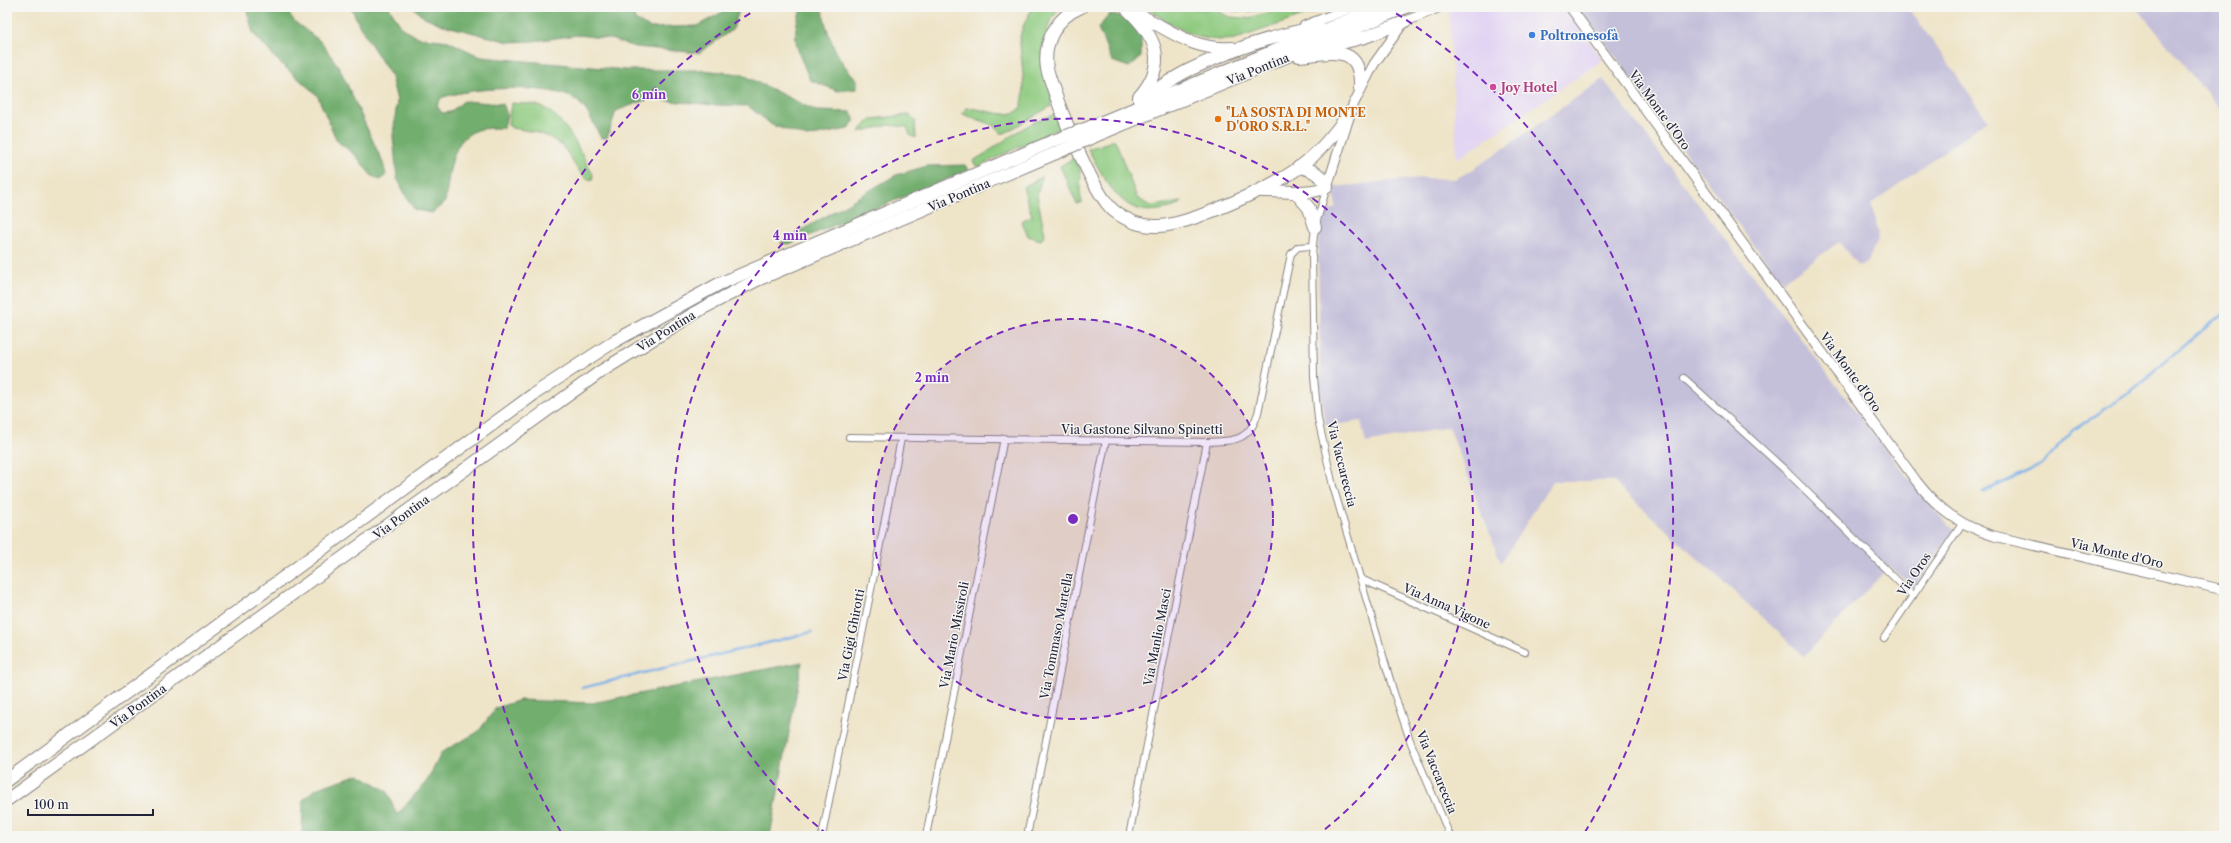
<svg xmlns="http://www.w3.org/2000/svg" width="2231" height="843" font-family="'Libre Caslon Text',serif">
<rect width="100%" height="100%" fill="#f6f6f2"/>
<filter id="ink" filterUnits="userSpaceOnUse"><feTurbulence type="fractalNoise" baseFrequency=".025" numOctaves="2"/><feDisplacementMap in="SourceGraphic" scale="8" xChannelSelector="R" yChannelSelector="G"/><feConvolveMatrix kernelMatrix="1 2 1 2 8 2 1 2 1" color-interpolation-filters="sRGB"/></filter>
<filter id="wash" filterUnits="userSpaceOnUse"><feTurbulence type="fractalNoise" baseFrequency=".012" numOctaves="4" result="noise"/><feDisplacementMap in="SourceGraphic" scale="16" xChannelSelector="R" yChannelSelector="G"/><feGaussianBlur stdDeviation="0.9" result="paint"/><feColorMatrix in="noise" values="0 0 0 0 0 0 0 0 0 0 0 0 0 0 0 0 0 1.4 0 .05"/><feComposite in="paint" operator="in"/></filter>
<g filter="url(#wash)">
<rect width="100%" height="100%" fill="#eee4c8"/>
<polygon fill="#e2d4f3" points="1456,7 1564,7 1603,60 1457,159 1449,10"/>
<g fill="#c5c0da">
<polygon points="1579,7 1908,7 1988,120 1871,204 1879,234 1868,262 1858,266 1839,242 1783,282 1746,235"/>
<polygon points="2136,7 2224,7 2224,114"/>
<polygon points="1603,79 1878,440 1935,511 1954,530 1914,588 1890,566 1804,656 1613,481 1553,481 1501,563 1449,427 1366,443 1361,421 1326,426 1321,398 1318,250 1319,231 1327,213 1336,207 1333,187 1421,178 1455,179 1474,169"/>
</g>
<g fill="#8eca7f" stroke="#58765d">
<path d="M1033 7H1060C1043 30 1038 52 1047 79 1050 88 1054 97 1051 106L1005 133H1001C990 119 976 122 962 113L967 108C982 108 1002 118 1016 112 1031 106 1019 53 1020 38 1021 28 1028 16 1033 7Z"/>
<path d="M1144 7H1184L1207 10 1213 8 1229 17 1248 18 1288 7H1329L1236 39C1194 44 1178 27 1144 7Z"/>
<path d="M1220 7H1272C1252 12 1238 14 1220 7Z"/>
<path d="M511 103C520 104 534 103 542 107 566 118 581 153 593 175L592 180C578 178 571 154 561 145 547 133 530 131 512 128L508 125Z"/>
<polygon points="909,115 915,120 916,138 910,135 907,127 889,125 859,132 871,119"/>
<path d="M1053 115 1061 118 1067 124 977 167 973 161C1000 146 1023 123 1053 115Z"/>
<path d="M1115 140 1137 198 1150 206 1182 202C1175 208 1169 208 1159 210 1121 217 1104 178 1088 149Z"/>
<path d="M1074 158C1087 176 1076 183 1082 202L1077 204 1060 166Z"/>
<polygon points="1042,177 1037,195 1045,235 1041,240 1028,236 1021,221 1032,216 1023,187"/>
</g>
<g fill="#72ae6e" stroke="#4a6854">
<polygon points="246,7 284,7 295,22 320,41 339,67 383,163 386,175 380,180 371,175 356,156 337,141 317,95 277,60 253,33"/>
<path d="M351 7H389L402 28 417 37 448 41 481 57 626 70H701L741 74 816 111 851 112 855 120 848 129 807 137 772 125 748 106 714 105 648 99 616 111 607 138H601C594 125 586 104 571 97 542 84 470 87 441 98L437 106 442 113 450 112 464 101 503 104 507 114 504 128C497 128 489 128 482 129 449 135 450 176 445 202L432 213 415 210 408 200 397 178 393 136 397 101 391 76 360 27Z"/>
<polygon points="413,7 632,7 635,20 650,28 697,26 728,9 740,7 733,29 699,53 635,47 610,39 578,35 534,41 509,42 443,25 422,16"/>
<path d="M802 7H822C826 32 837 62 857 79V89L838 91 810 80C798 51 789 38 802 7Z"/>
<polygon points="1110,14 1122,16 1141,32 1141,57 1129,67 1112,61 1098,28"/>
<polygon points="965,165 969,170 789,244 780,243 896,175 927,166"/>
<polygon points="802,662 770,836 302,836 303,800 315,789 359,774 387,791 397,815 427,781 442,752 478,732 496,708 520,700 592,703"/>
</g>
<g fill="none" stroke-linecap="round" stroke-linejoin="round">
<g stroke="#79afe8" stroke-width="2.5">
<polyline points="1983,492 2041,465 2075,429 2129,393 2224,312"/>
<polyline points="582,688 812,632"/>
</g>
</g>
</g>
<g filter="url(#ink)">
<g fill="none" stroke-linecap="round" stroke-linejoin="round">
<g stroke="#888382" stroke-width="8">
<g id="street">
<polyline points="1327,187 1315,227 1312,254 1314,377 1318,419 1333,486 1394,693 1411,743 1450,836"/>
<polyline points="1684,378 1784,469 1913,596"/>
<path d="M849 437 1207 442C1233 441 1249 442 1258 413L1291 254 1298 247 1312 246"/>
<polyline points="1361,579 1525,652"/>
<polyline points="1884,638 1962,524"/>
<polyline points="822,836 901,439"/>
<polyline points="926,836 1004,438"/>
<polyline points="1027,836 1106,440"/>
<polyline points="1129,836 1207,442"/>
</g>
</g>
<g stroke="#888382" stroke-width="11">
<g id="secondary">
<path d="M1570 7 1917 482C1938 509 1961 526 1994 536L2224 590"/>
<polyline points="1304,26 1353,7"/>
<polyline points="1327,187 1353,105 1374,64 1404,22 1440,7"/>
</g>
</g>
<g stroke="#888382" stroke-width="14">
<g id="highway">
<path d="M1081 7C1055 18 1043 43 1047 69 1056 100 1092 193 1114 211 1127 221 1143 227 1159 226 1189 225 1277 185 1301 166 1321 151 1336 132 1350 112"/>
<path d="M1127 9C1156 36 1169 63 1139 97"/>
<path d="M1137 14C1170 29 1192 51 1232 48"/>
<polyline points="1322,48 1365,37 1404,22"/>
<path d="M1299 56C1331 53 1362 43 1360 88"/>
<path d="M1139 100C1156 90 1171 79 1189 70 1233 49 1271 36 1319 27"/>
<polyline points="1090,127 1380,7"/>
<polyline points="1095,136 1406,7"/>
<path d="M1262 191C1285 190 1305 196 1327 187 1322 175 1312 169 1299 167"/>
<polyline points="1296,193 1309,208 1315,227"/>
<polyline points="7,780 534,394 615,341 719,284 1053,141"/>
<polyline points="7,800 600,372 703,308 757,280 1056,153"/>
</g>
</g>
<use href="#street" stroke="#fff" stroke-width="6"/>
<use href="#secondary" stroke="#fff" stroke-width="9"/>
<use href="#highway" stroke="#fff" stroke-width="12"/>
<g stroke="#888382" stroke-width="14" stroke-linecap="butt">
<g id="highway-bridge">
<polyline points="1053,141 1090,127"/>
<polyline points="1056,153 1095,136"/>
</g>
</g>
<use href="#highway-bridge" stroke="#fff" stroke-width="12"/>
</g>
</g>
<circle cx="1073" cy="519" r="200" fill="#7b2cbf" fill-opacity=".12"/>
<g fill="none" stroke="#7b2cbf" stroke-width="2" stroke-dasharray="7 5">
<circle cx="1073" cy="519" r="200"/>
<path d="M827 834A400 400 0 1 1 1319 834"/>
<path d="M561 832A600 600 0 0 1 760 7M1386 7A600 600 0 0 1 1585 832"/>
</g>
<circle fill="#3f7fe0" stroke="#f6f6f2" stroke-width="1.5" cx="1532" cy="35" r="4"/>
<circle fill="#d1479c" stroke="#f6f6f2" stroke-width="1.5" cx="1493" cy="87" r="4"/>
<circle fill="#e8710a" stroke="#f6f6f2" stroke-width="1.5" cx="1218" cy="119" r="4"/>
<g text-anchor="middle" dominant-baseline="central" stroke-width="3" stroke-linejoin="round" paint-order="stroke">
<g font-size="12" font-weight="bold" fill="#366cbe" stroke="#f6f6f2" text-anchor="start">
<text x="1540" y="35">Poltronesofà</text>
</g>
<g font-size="12" fill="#22223b" stroke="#f6f6f2">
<text transform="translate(1258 69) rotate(-22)">Via Pontina</text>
<text transform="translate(1660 110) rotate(54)">Via Monte d'Oro</text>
<text transform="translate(959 195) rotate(-23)">Via Pontina</text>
<text transform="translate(666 331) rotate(-32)">Via Pontina</text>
<text transform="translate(1851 372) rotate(54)">Via Monte d'Oro</text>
<text x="1142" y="429">Via Gastone Silvano Spinetti</text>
<text transform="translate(1342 464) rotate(76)">Via Vaccareccia</text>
<text transform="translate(401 517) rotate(-36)">Via Pontina</text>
<text transform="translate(2117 553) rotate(13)">Via Monte d'Oro</text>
<text transform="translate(1914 574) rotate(-56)">Via Oros</text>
<text transform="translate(1447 606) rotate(24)">Via Anna Vigone</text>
<text transform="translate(851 635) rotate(-79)">Via Gigi Ghirotti</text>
<text transform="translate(954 635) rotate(-79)">Via Mario Missiroli</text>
<text transform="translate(1056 636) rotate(-79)">Via Tommaso Martella</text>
<text transform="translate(1157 637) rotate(-79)">Via Manlio Masci</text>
<text transform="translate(138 706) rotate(-36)">Via Pontina</text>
<text transform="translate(1437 772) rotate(68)">Via Vaccareccia</text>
</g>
<g font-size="12" font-weight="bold" fill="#b23c85" stroke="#f6f6f2" text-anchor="start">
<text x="1501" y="87">Joy Hotel</text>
</g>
<g font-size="12" font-weight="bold" fill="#c56008" stroke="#f6f6f2" text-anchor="start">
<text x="1226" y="112">"LA SOSTA DI MONTE<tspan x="1226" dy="14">D'ORO S.R.L."</tspan></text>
</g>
</g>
<circle cx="1073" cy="519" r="6" fill="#7b2cbf" stroke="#f6f6f2" stroke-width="2"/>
<g font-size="12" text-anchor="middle" font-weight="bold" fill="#7b2cbf" stroke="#f6f6f2" stroke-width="3" stroke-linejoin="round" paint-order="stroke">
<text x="649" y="99">6 min</text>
<text x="790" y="240">4 min</text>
<text x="932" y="382">2 min</text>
</g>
<rect width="2231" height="843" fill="none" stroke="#f6f6f2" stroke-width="24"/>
<path d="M28 809v6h125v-6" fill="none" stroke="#22223b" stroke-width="2"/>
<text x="34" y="809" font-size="12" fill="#22223b" stroke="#f6f6f2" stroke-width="3" paint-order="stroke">100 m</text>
</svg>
